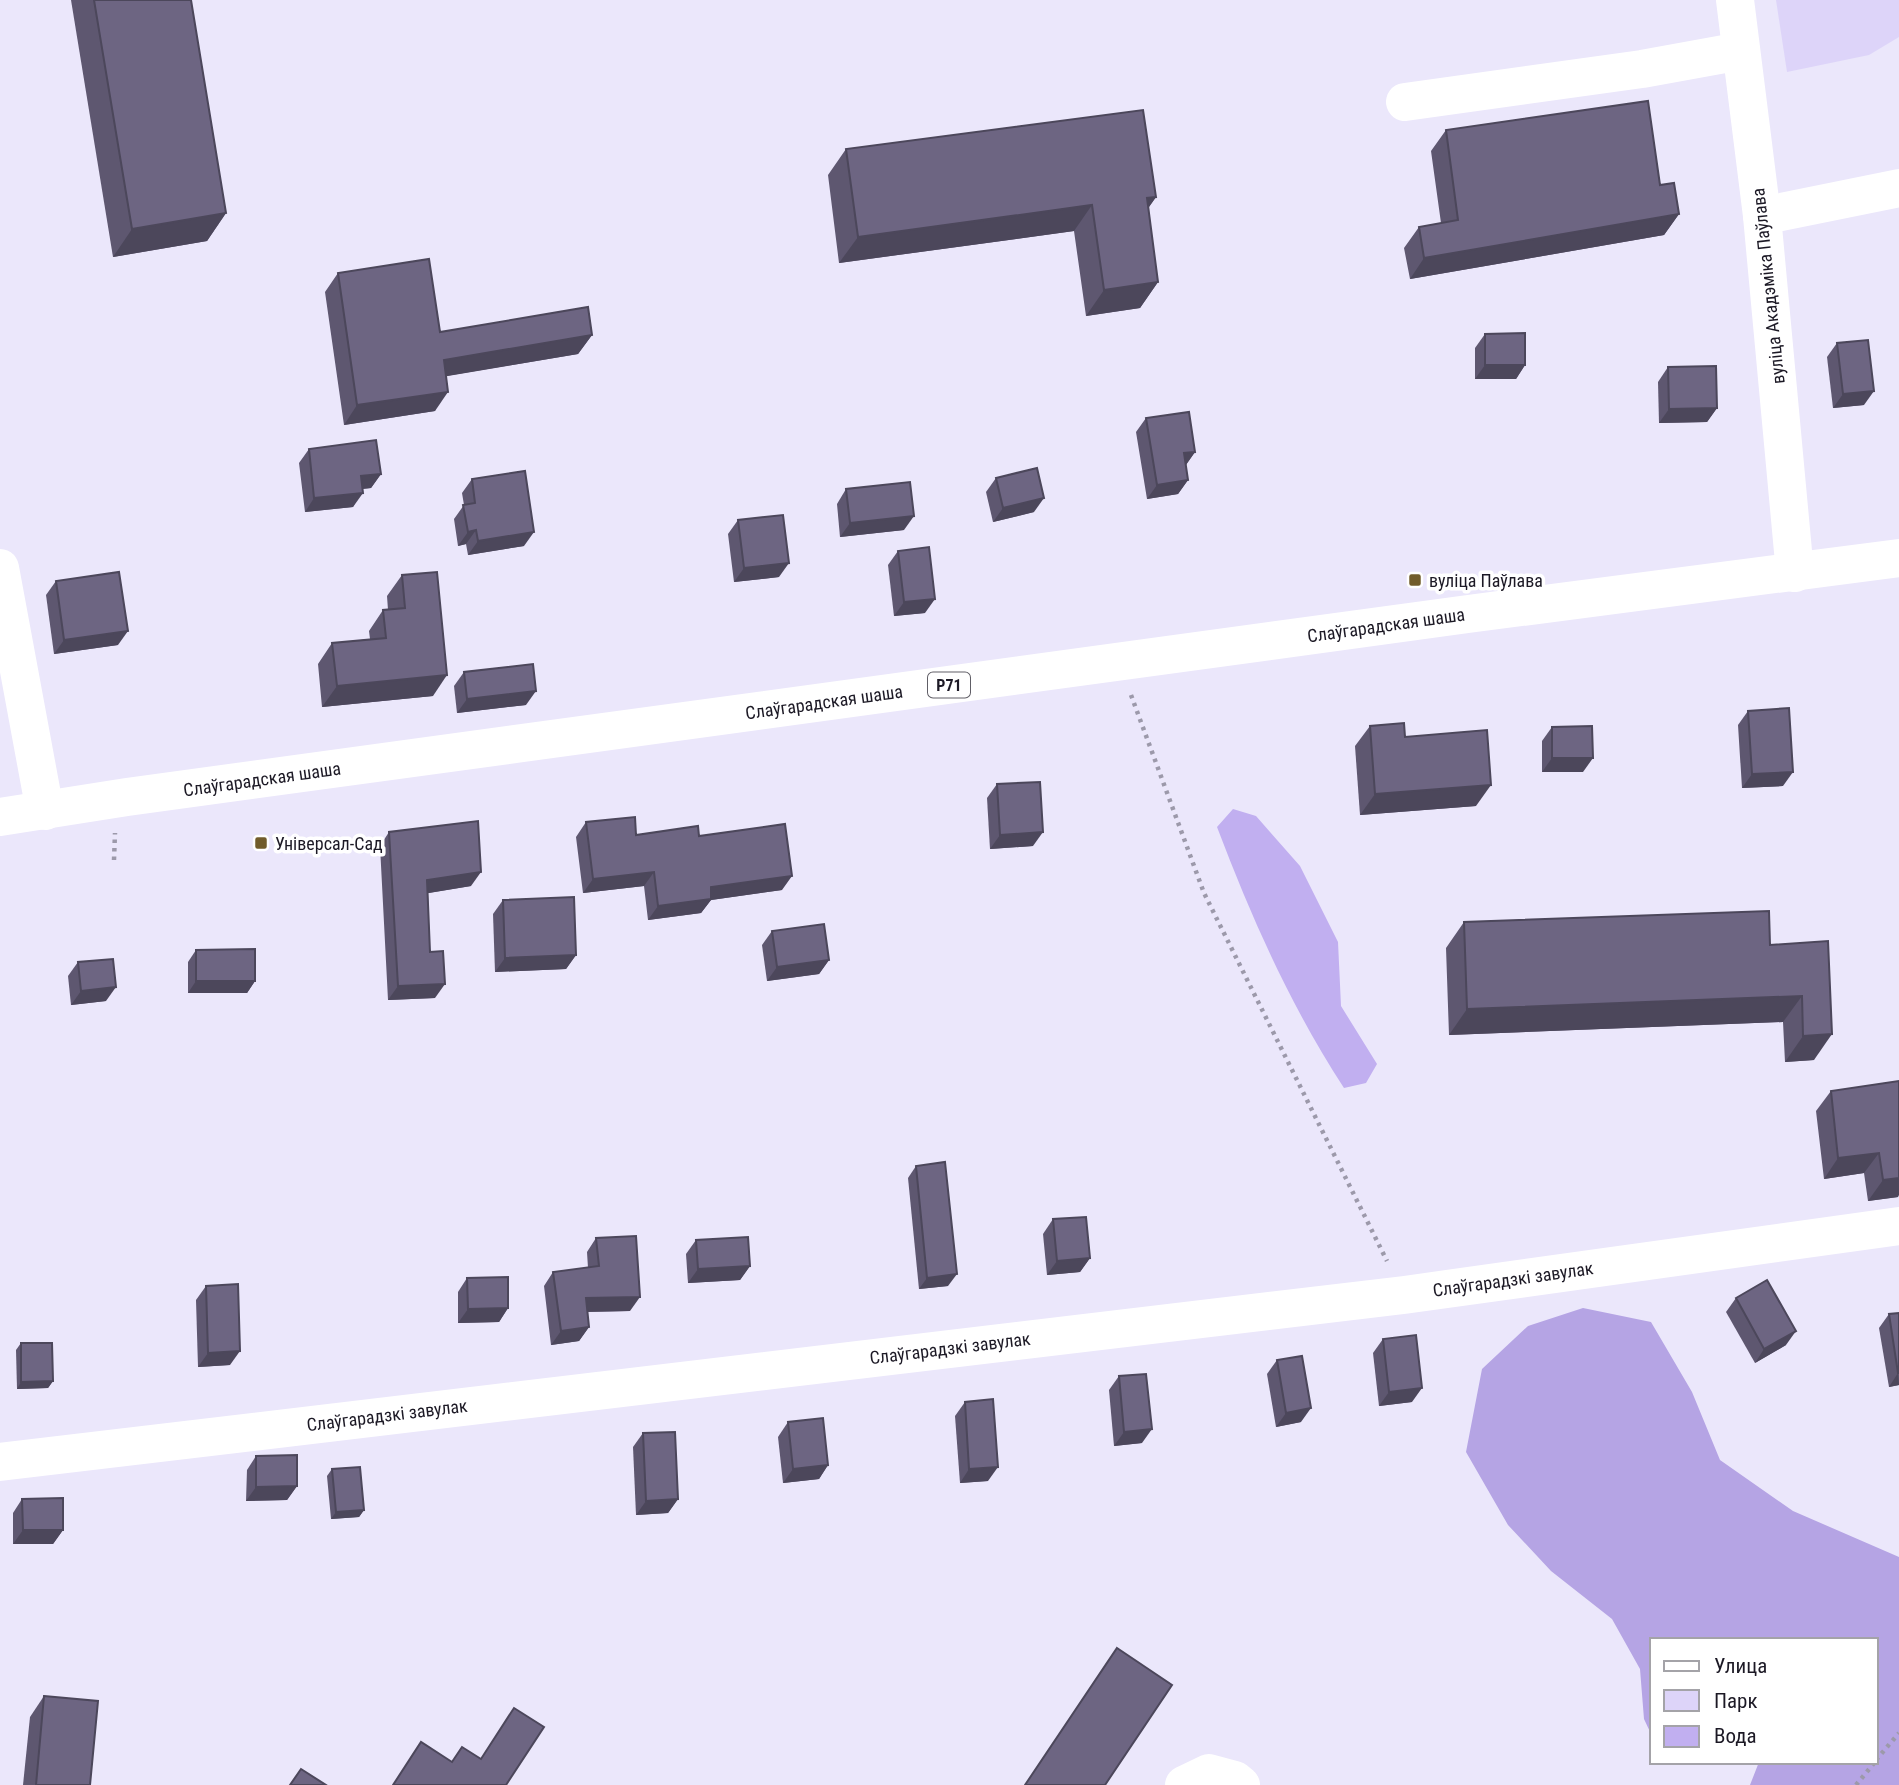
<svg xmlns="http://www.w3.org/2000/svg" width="1899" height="1785" font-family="'Roboto Condensed',sans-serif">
<rect width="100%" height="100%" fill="#ebe7fb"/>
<polygon fill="#ddd4f9" points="1776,0 1899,0 1899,37 1869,55 1787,72"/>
<polygon fill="#b5a4e4" points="1583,1308 1651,1322 1692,1392 1720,1460 1793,1511 1899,1557 1899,1785 1750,1785 1759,1762 1876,1762 1876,1640 1652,1640 1652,1736 1644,1719 1640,1669 1612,1619 1551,1571 1508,1525 1466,1452 1482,1369 1528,1326"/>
<path fill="#c1aff0" d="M1233 809 1256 816 1300 866 1338 942 1341 1006 1377 1064 1366 1083 1344 1088C1290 1005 1252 919 1217 827Z"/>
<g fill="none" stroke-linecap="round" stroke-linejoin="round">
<g stroke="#9c99aa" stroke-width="4.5" stroke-dasharray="3.5 5" stroke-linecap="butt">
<polyline points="1131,695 1204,893 1387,1261"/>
<polyline points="114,860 115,833"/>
<polyline points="1876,1760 1899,1733"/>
<polyline points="1856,1785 1875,1762"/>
</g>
<g stroke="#fff" stroke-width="38">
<polyline points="1405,102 1642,69 1741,51"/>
<polyline points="1762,216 1899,188"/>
<polyline points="0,568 45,811"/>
<polyline points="0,1462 1404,1295 1899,1226"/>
<polyline points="1184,1785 1209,1773 1235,1780 1241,1785"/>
</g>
<g stroke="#fff" stroke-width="38">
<polyline points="1735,0 1762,216 1795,573"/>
<polyline points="0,817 127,797 1468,614 1899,558"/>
</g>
</g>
<g fill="#5e5770">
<polygon points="71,0 191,0 226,213 207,241 113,257"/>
<polygon points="1446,130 1660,185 1679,214 1664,235 1410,279 1404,248 1419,227 1441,223 1431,151"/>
<polygon points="846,149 1156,197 1148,208 1158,282 1140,308 1086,316 1074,231 839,263 828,175"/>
<polygon points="338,273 440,332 592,335 578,354 446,376 435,411 344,425 325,292"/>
<polygon points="1485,334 1525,365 1516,379 1475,379 1475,348"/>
<polygon points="1837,343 1864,405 1833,408 1827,357"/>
<polygon points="1668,367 1717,408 1707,422 1659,423 1658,382"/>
<polygon points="1146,418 1195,452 1186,465 1188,480 1178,494 1147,499 1136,432"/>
<polygon points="309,449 381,474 371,488 362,489 353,507 305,512 299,463"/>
<polygon points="996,478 1034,512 993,522 986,492"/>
<polygon points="472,479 524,546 468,555 466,544 458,546 454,519 464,505 462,493"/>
<polygon points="846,489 904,530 840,537 837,504"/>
<polygon points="738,520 779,577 734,582 728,534"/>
<polygon points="898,551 925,613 894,616 888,565"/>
<polygon points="402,575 433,696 322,707 318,664 332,643 370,639 369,631 383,610 388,610 387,596"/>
<polygon points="56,581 118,645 54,654 46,595"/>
<polygon points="464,672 526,705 457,713 454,686"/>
<polygon points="1748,711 1783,786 1742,788 1738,725"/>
<polygon points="1370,726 1476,806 1360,815 1355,746"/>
<polygon points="1552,727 1583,772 1542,772 1542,741"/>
<polygon points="997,784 1033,846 990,849 987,798"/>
<polygon points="586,822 636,835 699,836 782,890 711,900 701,913 648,920 644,886 583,893 576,837"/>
<polygon points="389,832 471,886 428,893 430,952 435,998 388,1000 380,846"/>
<polygon points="503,900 576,955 566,969 495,972 493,914"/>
<polygon points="1464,922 1770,945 1828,941 1814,1060 1785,1062 1783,1022 1449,1035 1446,948"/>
<polygon points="772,931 829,960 819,974 767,981 762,945"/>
<polygon points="196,950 255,981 247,993 188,993 188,962"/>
<polygon points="78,962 106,1001 71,1005 68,976"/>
<polygon points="1899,1081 1898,1197 1868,1201 1864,1173 1824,1179 1816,1111 1831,1091"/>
<polygon points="916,1166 948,1286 919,1289 908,1178"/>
<polygon points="1053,1219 1090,1258 1080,1272 1047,1275 1043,1234"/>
<polygon points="596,1238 630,1311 587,1312 589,1327 579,1341 551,1345 544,1286 553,1272 588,1268 587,1252"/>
<polygon points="696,1240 750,1266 740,1280 688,1283 686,1254"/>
<polygon points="467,1278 508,1308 499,1322 458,1323 458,1292"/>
<polygon points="206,1286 230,1365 198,1367 196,1300"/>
<polygon points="1736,1298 1786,1345 1755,1363 1726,1312"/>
<polygon points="1899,1313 1899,1385 1889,1387 1879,1328 1889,1314"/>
<polygon points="1383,1339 1412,1402 1379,1406 1373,1353"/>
<polygon points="21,1343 53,1381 48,1388 17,1389 16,1350"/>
<polygon points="1277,1360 1301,1422 1276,1427 1267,1374"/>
<polygon points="1119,1376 1142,1443 1114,1446 1109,1390"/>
<polygon points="965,1402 988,1481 960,1483 955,1416"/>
<polygon points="788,1422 828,1465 819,1479 783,1483 778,1437"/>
<polygon points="643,1433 678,1499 668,1513 636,1515 633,1447"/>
<polygon points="256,1456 297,1486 287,1500 246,1501 247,1470"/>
<polygon points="332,1469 364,1510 359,1517 331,1519 327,1476"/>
<polygon points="22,1499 63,1530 53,1544 13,1544 13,1513"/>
<polygon points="44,1696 90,1785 23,1785 30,1717"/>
</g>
<g fill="#4c475b">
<polygon points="1156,197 1138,223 1147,198"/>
<polygon points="1092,205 1074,231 839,263 858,237"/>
<polygon points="226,213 207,241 113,257 132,229"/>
<polygon points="1679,214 1664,235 1410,279 1424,258"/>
<polygon points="1158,282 1140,308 1086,316 1104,290"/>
<polygon points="592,335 578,354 430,379 444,360"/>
<polygon points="1485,365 1525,365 1516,379 1475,379"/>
<polygon points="1874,391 1864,405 1833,408 1843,394"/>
<polygon points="448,392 435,411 344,425 357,405"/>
<polygon points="1717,408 1707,422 1659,423 1669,409"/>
<polygon points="1195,452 1185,466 1184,453"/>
<polygon points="381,474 371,488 351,490 361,476"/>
<polygon points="1188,480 1178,494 1147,499 1157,485"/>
<polygon points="363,493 353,507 305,512 314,498"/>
<polygon points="1044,498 1034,512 993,522 1003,508"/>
<polygon points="914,516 904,530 840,537 850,523"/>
<polygon points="476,530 466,544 458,546 468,532"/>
<polygon points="534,532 524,546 468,555 478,541"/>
<polygon points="789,563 779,577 734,582 744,568"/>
<polygon points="935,599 925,613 894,616 904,602"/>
<polygon points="128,631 118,645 54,654 64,640"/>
<polygon points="447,675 433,696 322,707 337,686"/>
<polygon points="536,691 526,705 457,713 467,699"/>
<polygon points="1552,758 1593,758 1583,772 1542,772"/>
<polygon points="1793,772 1783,786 1742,788 1752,774"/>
<polygon points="1491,785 1476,806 1360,815 1375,794"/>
<polygon points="1043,832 1033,846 990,849 1000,835"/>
<polygon points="481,872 471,886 417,895 427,880"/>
<polygon points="654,872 644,886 583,893 593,879"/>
<polygon points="792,876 782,890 711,900 701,913 648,920 658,906 711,887"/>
<polygon points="576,955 566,969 495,972 505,958"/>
<polygon points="829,960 819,974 767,981 777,967"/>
<polygon points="196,981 255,981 247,993 188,993"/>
<polygon points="445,984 435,998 388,1000 398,986"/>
<polygon points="116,987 106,1001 71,1005 81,991"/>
<polygon points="1802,996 1783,1022 1449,1035 1467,1009"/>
<polygon points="1832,1034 1814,1060 1785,1062 1803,1036"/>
<polygon points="1879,1153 1864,1173 1824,1179 1838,1158"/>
<polygon points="1899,1178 1899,1195 1898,1197 1868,1201 1883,1180"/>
<polygon points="1090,1258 1080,1272 1047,1275 1057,1261"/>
<polygon points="750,1266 740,1280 688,1283 698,1269"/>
<polygon points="957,1274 948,1286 919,1289 927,1278"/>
<polygon points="640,1297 630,1311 576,1312 586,1298"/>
<polygon points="508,1308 499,1322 458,1323 468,1309"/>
<polygon points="589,1327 579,1341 551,1345 561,1331"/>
<polygon points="1796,1331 1786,1345 1755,1363 1764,1349"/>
<polygon points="240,1351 230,1365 198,1367 208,1353"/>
<polygon points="1898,1373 1899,1385 1889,1387"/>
<polygon points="53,1381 48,1388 17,1389 21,1382"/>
<polygon points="1422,1388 1412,1402 1379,1406 1389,1392"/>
<polygon points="1311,1408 1301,1422 1276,1427 1286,1413"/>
<polygon points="1152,1429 1142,1443 1114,1446 1124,1432"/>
<polygon points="828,1465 819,1479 783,1483 793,1469"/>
<polygon points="998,1467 988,1481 960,1483 969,1469"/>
<polygon points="297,1486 287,1500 246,1501 256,1487"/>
<polygon points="678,1499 668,1513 636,1515 646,1501"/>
<polygon points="364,1510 359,1517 331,1519 336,1512"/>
<polygon points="23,1530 63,1530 53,1544 13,1544"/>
</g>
<g fill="#6d6582" stroke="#4c475b" stroke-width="2">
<polygon points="94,0 191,0 226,213 132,229"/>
<polygon points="1648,101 1660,185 1674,183 1679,214 1424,258 1419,227 1458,220 1446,130"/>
<polygon points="1143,110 1156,197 1147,198 1158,282 1104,290 1092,205 858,237 846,149"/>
<polygon points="429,259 440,332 588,307 592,335 444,360 448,392 357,405 338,273"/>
<polygon points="1525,333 1525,365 1485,365 1485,334"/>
<polygon points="1868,340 1874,391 1843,394 1837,343"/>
<polygon points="1716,366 1717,408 1669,409 1668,367"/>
<polygon points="1189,412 1195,452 1184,453 1188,480 1157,485 1146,418"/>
<polygon points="376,440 381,474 361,476 363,493 314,498 309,449"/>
<polygon points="1037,468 1044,498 1003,508 996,478"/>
<polygon points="525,471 534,532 478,541 476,530 468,532 463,505 475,503 472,479"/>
<polygon points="910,482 914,516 850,523 846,489"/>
<polygon points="783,515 789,563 744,568 738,520"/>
<polygon points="929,547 935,599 904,602 898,551"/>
<polygon points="119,572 128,631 64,640 56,581"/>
<polygon points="437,572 447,675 337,686 332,643 386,638 383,610 405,608 402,575"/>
<polygon points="533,664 536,691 467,699 464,672"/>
<polygon points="1789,708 1793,772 1752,774 1748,711"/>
<polygon points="1404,723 1405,737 1487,730 1491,785 1375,794 1370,726"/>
<polygon points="1592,726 1593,758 1552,758 1552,727"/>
<polygon points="1040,782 1043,832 1000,835 997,784"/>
<polygon points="635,817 636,835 698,826 699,836 785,824 792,876 711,887 711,899 658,906 654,872 593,879 586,822"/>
<polygon points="478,821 481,872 427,880 430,952 443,951 445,984 398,986 389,832"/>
<polygon points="574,897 576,955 505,958 503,900"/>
<polygon points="1769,911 1770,945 1828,941 1832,1034 1803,1036 1802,996 1467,1009 1464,922"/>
<polygon points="824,924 829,960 777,967 772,931"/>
<polygon points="255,949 255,981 196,981 196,950"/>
<polygon points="113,959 116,987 81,991 78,962"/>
<polygon points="1899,1081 1899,1178 1883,1180 1879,1153 1838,1158 1831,1091"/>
<polygon points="945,1162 957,1274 927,1278 916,1166"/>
<polygon points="1086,1217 1090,1258 1057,1261 1053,1219"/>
<polygon points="636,1236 640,1297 586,1298 589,1327 561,1331 553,1272 599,1266 596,1238"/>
<polygon points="748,1237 750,1266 698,1269 696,1240"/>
<polygon points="508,1277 508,1308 468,1309 467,1278"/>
<polygon points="1767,1280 1796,1331 1764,1349 1736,1298"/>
<polygon points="238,1284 240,1351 208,1353 206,1286"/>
<polygon points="1899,1313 1899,1373 1898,1373 1889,1314"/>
<polygon points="1416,1335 1422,1388 1389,1392 1383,1339"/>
<polygon points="21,1343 52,1343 53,1381 21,1382"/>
<polygon points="1302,1356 1311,1408 1286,1413 1277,1360"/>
<polygon points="1146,1374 1152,1429 1124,1432 1119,1376"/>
<polygon points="993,1399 998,1467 969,1469 965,1402"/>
<polygon points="823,1418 828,1465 793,1469 788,1422"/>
<polygon points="675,1432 678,1499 646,1501 643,1433"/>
<polygon points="297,1455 297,1486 256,1487 256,1456"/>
<polygon points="360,1467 364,1510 336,1512 332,1469"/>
<polygon points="63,1498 63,1530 23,1530 22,1499"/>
<polygon points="1117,1648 1172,1685 1105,1785 1025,1785"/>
<polygon points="44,1696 98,1701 90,1785 36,1785"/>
<polygon points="514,1708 544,1727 506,1785 393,1785 421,1742 452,1762 462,1747 481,1759"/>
<polygon points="301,1769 326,1785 290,1785"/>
</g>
<g fill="#715c2b" stroke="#fff" stroke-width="2.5">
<rect x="1408" y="573" width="14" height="14" rx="3.5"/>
<rect x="254" y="836" width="14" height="14" rx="3.5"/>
</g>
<g text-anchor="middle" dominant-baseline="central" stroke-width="7" stroke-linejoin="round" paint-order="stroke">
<rect fill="#fff" stroke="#605e66" stroke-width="2" x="928" y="672.5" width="42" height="25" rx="5"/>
<g font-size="16" font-weight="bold" fill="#1c1925">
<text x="949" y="685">Р71</text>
</g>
<g font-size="18" fill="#1c1925" stroke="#fff">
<text transform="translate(1768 286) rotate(-96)">вуліца Акадэміка Паўлава</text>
<text transform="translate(1386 625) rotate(-8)">Слаўгарадская шаша</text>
<text transform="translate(824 702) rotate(-8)">Слаўгарадская шаша</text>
<text transform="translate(262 779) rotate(-8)">Слаўгарадская шаша</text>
<text transform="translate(1513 1279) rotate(-8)">Слаўгарадзкі завулак</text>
<text transform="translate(950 1348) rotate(-7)">Слаўгарадзкі завулак</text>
<text transform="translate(387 1415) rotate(-7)">Слаўгарадзкі завулак</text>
</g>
<g font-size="18" fill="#1c1925" stroke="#fff" text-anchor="start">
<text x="1429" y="580">вуліца Паўлава</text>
<text x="275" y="843">Універсал-Сад</text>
</g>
</g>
<rect x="1650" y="1638" width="228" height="126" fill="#ffffff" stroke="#a4a3a8" stroke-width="2"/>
<rect x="1664" y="1661" width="35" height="10" fill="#ffffff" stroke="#a4a3a8" stroke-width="2"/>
<text x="1714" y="1673" font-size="21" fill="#1c1925">Улица</text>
<rect x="1664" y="1690" width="35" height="21" fill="#ddd4f9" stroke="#a4a3a8" stroke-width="2"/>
<text x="1714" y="1708" font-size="21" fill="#1c1925">Парк</text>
<rect x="1664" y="1726" width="35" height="21" fill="#c1aff0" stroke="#a4a3a8" stroke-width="2"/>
<text x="1714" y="1743" font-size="21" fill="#1c1925">Вода</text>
</svg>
